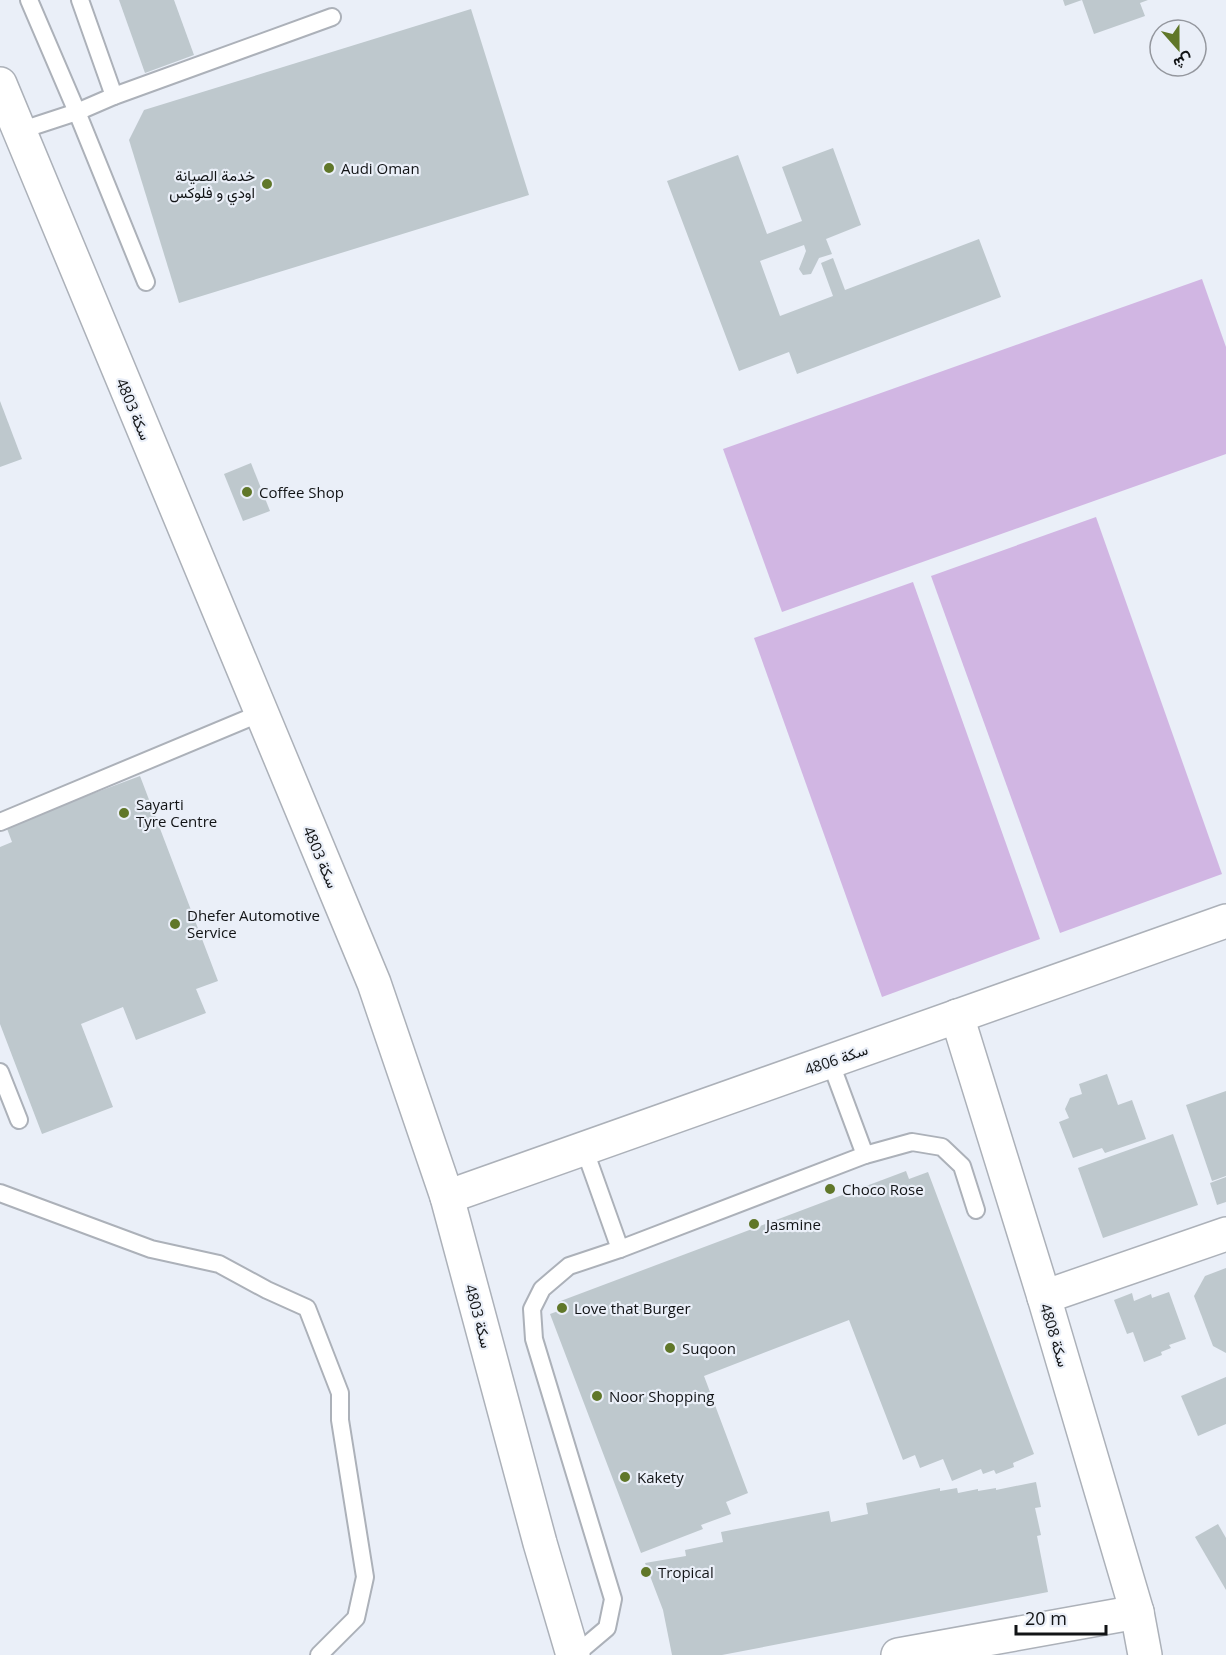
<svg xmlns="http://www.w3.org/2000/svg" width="1226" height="1655" font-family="'Open Sans',Vazirmatn,sans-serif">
<rect width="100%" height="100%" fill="#eaeff8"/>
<g fill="#d1b6e3">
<polygon points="1202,279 1226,347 1226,454 782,612 723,449"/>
<polygon points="1096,517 1222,874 1060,933 931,576"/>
<polygon points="913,582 1040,939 882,997 754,638"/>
</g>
<g fill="#bec8cd">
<polygon points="119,0 174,0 194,55 145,73"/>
<polygon points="1063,0 1082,0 1065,6"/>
<polygon points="1082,0 1148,0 1140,3 1145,16 1094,34"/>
<polygon points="471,9 529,195 179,303 129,140 144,110"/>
<polygon points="833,148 861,225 826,239 832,254 819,258 811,274 803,275 799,269 806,251 804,245 760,261 780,316 833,296 821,263 833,258 845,290 979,239 1001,297 797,374 789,352 739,371 667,181 738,155 767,234 802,221 782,167"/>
<polygon points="0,401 22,459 0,467"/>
<polygon points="251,463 270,511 243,521 224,474"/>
<polygon points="140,776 218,981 196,989 206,1013 136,1040 123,1007 81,1024 113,1107 42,1134 0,1024 0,847 12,842 6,826"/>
<polygon points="1107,1074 1118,1105 1132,1100 1146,1139 1105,1153 1102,1148 1073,1158 1059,1122 1069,1118 1065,1109 1070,1098 1082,1094 1079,1084"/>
<polygon points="1226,1091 1226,1176 1212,1181 1186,1105"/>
<polygon points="1173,1134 1198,1205 1103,1238 1078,1168"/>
<polygon points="906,1171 909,1179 928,1172 1034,1454 1013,1463 1014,1467 996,1474 994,1470 983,1474 981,1469 952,1481 943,1459 920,1468 915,1455 903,1460 849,1320 704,1376 748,1493 726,1502 731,1514 701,1525 703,1529 641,1553 550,1314 561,1310 558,1302"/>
<polygon points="1226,1177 1226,1202 1217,1205 1210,1183"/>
<polygon points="1226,1268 1226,1353 1213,1346 1194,1296 1205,1276"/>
<polygon points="1169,1292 1186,1339 1169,1345 1171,1348 1161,1352 1162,1355 1144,1362 1133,1332 1127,1334 1114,1300 1132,1293 1134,1301 1151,1294 1152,1298"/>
<polygon points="1226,1377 1226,1424 1198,1436 1181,1396"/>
<polygon points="1036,1482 1041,1507 1035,1508 1041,1535 1037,1536 1048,1592 722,1655 672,1655 663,1610 645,1563 686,1556 685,1550 723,1542 721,1532 829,1511 831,1522 868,1514 866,1503 940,1488 940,1491 957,1488 958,1493 978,1489 978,1491 996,1488 996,1490"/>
<polygon points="1218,1524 1226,1538 1226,1590 1195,1537"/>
</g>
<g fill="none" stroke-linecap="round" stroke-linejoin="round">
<g stroke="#acb1b9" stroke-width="20">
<g id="lane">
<polyline points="29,0 77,112 146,282"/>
<polyline points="80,0 114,96"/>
<polyline points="19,131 77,112 114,96 332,17"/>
<polyline points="0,822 261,713"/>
<polyline points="830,1061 865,1155"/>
<polyline points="0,1072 19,1120"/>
<polyline points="584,1148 620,1249"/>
<polyline points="0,1193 151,1249 219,1264 267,1290 307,1308 340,1393 340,1420 365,1577 356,1618 319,1655"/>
<polyline points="575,1655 607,1628 613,1599 534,1339 532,1309 542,1289 569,1266 620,1249 865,1155 912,1142 942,1147 962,1166 976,1210"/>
</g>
</g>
<g stroke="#acb1b9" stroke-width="36">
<g id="street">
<polyline points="957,1016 1044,1297 1137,1612 1145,1655"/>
<polyline points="447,1197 1226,921"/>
<polyline points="1044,1297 1226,1234"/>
<polyline points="898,1655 1137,1612"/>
</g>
</g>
<g stroke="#acb1b9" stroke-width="36">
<polyline id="secondary" points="0,84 374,983 447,1197 540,1543 573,1655"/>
</g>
<use href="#lane" stroke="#fff" stroke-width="16"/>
<use href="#street" stroke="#fff" stroke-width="33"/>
<use href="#secondary" stroke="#fff" stroke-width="33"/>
</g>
<g fill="#607729" stroke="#eaeff8" stroke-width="2">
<circle cx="329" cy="168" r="6"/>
<circle cx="267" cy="184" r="6"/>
<circle cx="247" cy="492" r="6"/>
<circle cx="124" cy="813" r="6"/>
<circle cx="175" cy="924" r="6"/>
<circle cx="830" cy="1189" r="6"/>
<circle cx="754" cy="1224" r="6"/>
<circle cx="562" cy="1308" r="6"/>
<circle cx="670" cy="1348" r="6"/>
<circle cx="597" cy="1396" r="6"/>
<circle cx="625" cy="1477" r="6"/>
<circle cx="646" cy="1572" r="6"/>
</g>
<g text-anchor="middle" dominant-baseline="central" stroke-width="4.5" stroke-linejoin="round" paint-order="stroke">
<g font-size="15" fill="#121416" stroke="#eaeff8" text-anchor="start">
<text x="341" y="168">Audi Oman</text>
<text x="255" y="175" text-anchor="end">خدمة الصيانة<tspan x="255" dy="17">اودي و فلوكس</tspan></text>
<text x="259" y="492">Coffee Shop</text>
<text x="136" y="804">Sayarti<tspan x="136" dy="17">Tyre Centre</tspan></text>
<text x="187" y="915">Dhefer Automotive<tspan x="187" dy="17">Service</tspan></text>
<text x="842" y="1189">Choco Rose</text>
<text x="766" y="1224">Jasmine</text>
<text x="574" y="1308">Love that Burger</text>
<text x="682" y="1348">Suqoon</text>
<text x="609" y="1396">Noor Shopping</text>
<text x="637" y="1477">Kakety</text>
<text x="658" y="1572">Tropical</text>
</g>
<g font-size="15" fill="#121416" stroke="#eaeff8">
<text transform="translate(134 409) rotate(67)">سكة 4803</text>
<text transform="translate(321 857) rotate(67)">سكة 4803</text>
<text transform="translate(836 1059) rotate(-19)">سكة 4806</text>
<text transform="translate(479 1316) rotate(75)">سكة 4803</text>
<text transform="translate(1055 1335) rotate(73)">سكة 4808</text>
</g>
</g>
<g transform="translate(1178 48) rotate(159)"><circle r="28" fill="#eaeff8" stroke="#94979e" stroke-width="1.5"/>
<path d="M0-4.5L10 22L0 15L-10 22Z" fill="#607729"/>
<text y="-9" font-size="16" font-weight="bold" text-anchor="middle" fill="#121416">ش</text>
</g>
<path d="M1016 1625v9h90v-9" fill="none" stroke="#121416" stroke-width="3"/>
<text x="1025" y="1625" font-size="18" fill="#121416" stroke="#eaeff8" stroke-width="4.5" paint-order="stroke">20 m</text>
</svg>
